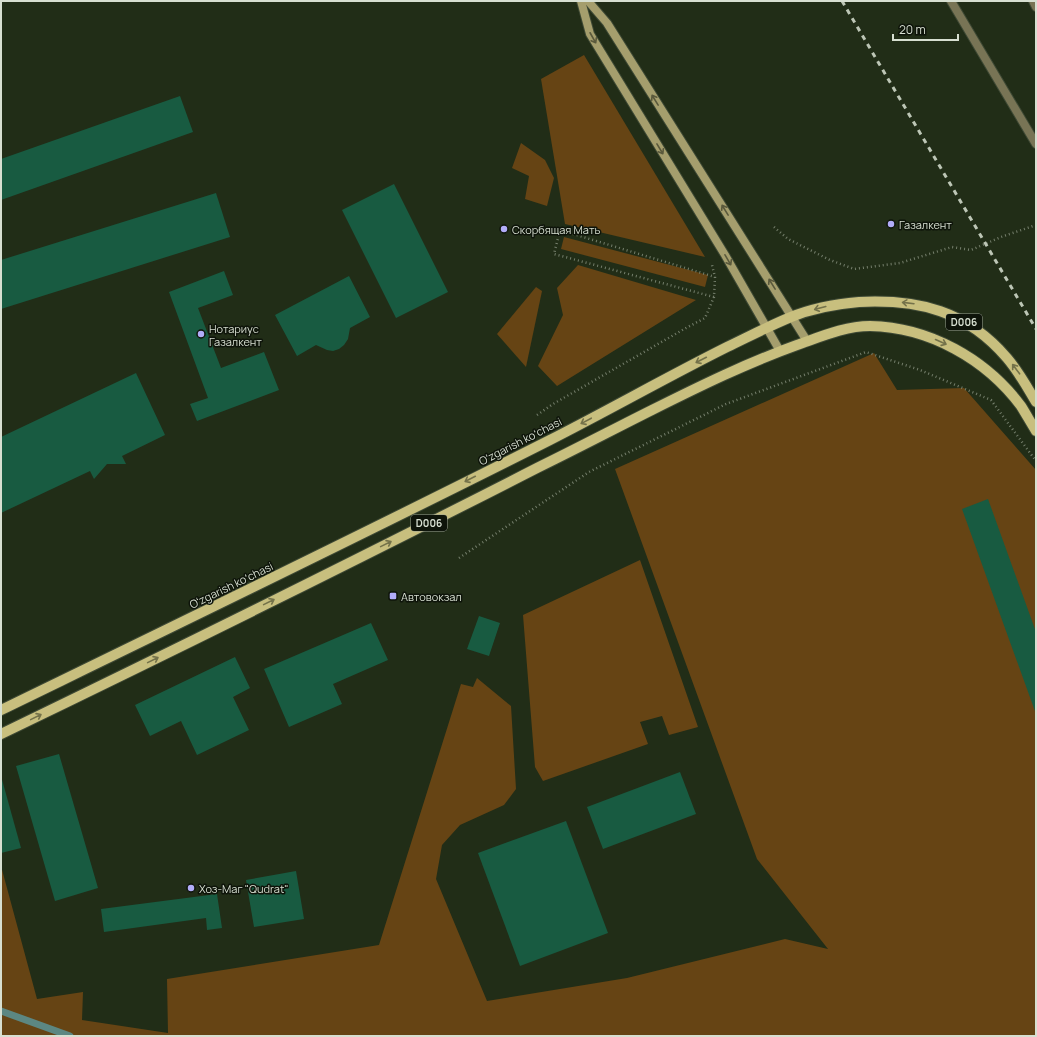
<svg xmlns="http://www.w3.org/2000/svg" width="1037" height="1037" font-family="Manrope,sans-serif">
<rect width="100%" height="100%" fill="#212d17"/>
<g fill="#664414">
<polygon points="584,55 705,257 565,224 541,79"/>
<polygon points="521,143 545,160 554,178 547,206 525,199 529,176 512,168"/>
<polygon points="564,237 708,275 705,287 561,249"/>
<polygon points="578,265 696,300 557,386 538,366 563,315 557,288"/>
<polygon points="536,287 542,291 526,367 497,334"/>
<polygon points="874,353 897,390 964,388 1036,470 1036,1036 1,1036 1,866 37,999 83,992 82,1020 168,1033 167,979 379,945 461,684 473,687 477,678 511,706 516,789 504,805 460,825 442,845 436,879 487,1001 627,978 785,939 828,949 757,859 615,469"/>
<polygon points="640,560 698,727 669,735 662,716 640,722 648,744 543,781 535,767 523,615"/>
</g>
<g fill="none" stroke-linecap="round" stroke-linejoin="round">
<polyline stroke="#5c8782" stroke-width="7" points="1,1011 70,1036"/>
</g>
<g fill="#185b41">
<polygon points="180,96 193,132 1,200 1,159"/>
<polygon points="394,184 448,292 396,318 342,210"/>
<polygon points="216,193 230,237 1,309 1,260"/>
<polygon points="224,271 233,295 198,308 221,368 264,352 279,390 197,421 190,404 208,398 169,292"/>
<polygon points="349,276 370,317 350,328 348,339 344,345 339,349 333,351 327,350 316,345 297,356 275,315"/>
<polygon points="136,373 165,435 122,456 126,464 107,464 94,479 90,471 1,513 1,437"/>
<polygon points="988,499 1036,632 1036,714 962,509"/>
<polygon points="479,616 500,623 489,656 467,649"/>
<polygon points="371,623 388,660 333,684 342,704 289,727 264,669"/>
<polygon points="235,657 250,688 233,697 249,730 197,755 181,721 150,736 135,705"/>
<polygon points="59,754 98,888 55,901 16,766"/>
<polygon points="680,772 696,814 603,849 587,807"/>
<polygon points="1,776 21,848 1,853"/>
<polygon points="566,821 608,933 520,966 478,853"/>
<polygon points="296,871 304,919 254,927 246,880"/>
<polygon points="217,894 222,928 207,930 206,918 104,932 101,909"/>
</g>
<g fill="none" stroke-linecap="round" stroke-linejoin="round">
<g stroke="#3e4935" stroke-width="10">
<g id="lane">
<polyline points="951,1 1036,144"/>
<polyline points="1033,1 1036,7"/>
</g>
</g>
<g stroke="#3e4935" stroke-width="10">
<g id="secondary">
<polyline points="581,1 590,34 725,255 780,351"/>
<polyline points="588,1 607,23 807,341"/>
</g>
</g>
<g stroke="#3e4935" stroke-width="12">
<g id="primary">
<path d="M1 710C184 621 368 532 550 440 609 410 667 377 727 347 748 337 769 326 791 317 813 308 836 304 859 302 919 299 967 311 1007 358 1019 372 1027 387 1036 402"/>
<path d="M1 734C181 647 359 559 537 468 576 449 614 429 652 410 700 386 747 363 797 345 820 337 845 326 870 326 929 327 986 359 1021 406 1026 414 1031 423 1036 431"/>
</g>
</g>
<g stroke="#757f6c" stroke-width="2.5" stroke-dasharray="1 3" stroke-linecap="butt">
<polyline points="774,227 788,239 830,260 854,269 900,263 952,247 971,250 1001,237 1036,225"/>
<polyline points="714,297 554,254 560,230 715,277"/>
<polyline points="537,415 553,404 686,328 705,318 714,297 715,277 712,265"/>
<polyline points="459,558 589,472 726,404 866,352 920,370 991,400 1036,461"/>
</g>
<use href="#lane" stroke="#787455" stroke-width="8"/>
<use href="#secondary" stroke="#a59e6d" stroke-width="8"/>
<use href="#primary" stroke="#c8bf7e" stroke-width="10"/>
<polyline stroke="#bdc6b6" stroke-width="3" stroke-dasharray="5 5" stroke-linecap="butt" points="842,1 1036,329"/>
</g>
<defs><path id="oneway-shaft" d="M-6 0H5M1.5-3L5.5 0L1.5 3" fill="none" stroke-width="1.6" stroke-linecap="round" stroke-linejoin="round"/></defs>
<g stroke="#5a593c">
<use href="#oneway-shaft" transform="translate(593 38) rotate(61)"/>
<use href="#oneway-shaft" transform="translate(655 100) rotate(-122)"/>
<use href="#oneway-shaft" transform="translate(660 149) rotate(59)"/>
<use href="#oneway-shaft" transform="translate(725 210) rotate(-122)"/>
<use href="#oneway-shaft" transform="translate(728 260) rotate(60)"/>
<use href="#oneway-shaft" transform="translate(772 284) rotate(-122)"/>
</g>
<g stroke="#74724a">
<use href="#oneway-shaft" transform="translate(908 303) rotate(-173)"/>
<use href="#oneway-shaft" transform="translate(820 308) rotate(165)"/>
<use href="#oneway-shaft" transform="translate(941 342) rotate(24)"/>
<use href="#oneway-shaft" transform="translate(701 360) rotate(153)"/>
<use href="#oneway-shaft" transform="translate(1016 369) rotate(-127)"/>
<use href="#oneway-shaft" transform="translate(586 421) rotate(152)"/>
<use href="#oneway-shaft" transform="translate(470 479) rotate(153)"/>
<use href="#oneway-shaft" transform="translate(386 544) rotate(-26)"/>
<use href="#oneway-shaft" transform="translate(269 602) rotate(-26)"/>
<use href="#oneway-shaft" transform="translate(153 660) rotate(-26)"/>
<use href="#oneway-shaft" transform="translate(36 717) rotate(-26)"/>
</g>
<g fill="#b2adf9" stroke="#0e140a" stroke-width="1.5">
<circle cx="891" cy="224" r="4"/>
<circle cx="504" cy="229" r="4"/>
<circle cx="201" cy="334" r="4"/>
<rect x="389" y="592" width="8" height="8" rx="2"/>
<circle cx="191" cy="888" r="4"/>
</g>
<g text-anchor="middle" dominant-baseline="central" stroke-width="3" stroke-linejoin="round" paint-order="stroke">
<g fill="#0e140a" stroke="#9ba295" stroke-width="1">
<rect x="946" y="314" width="36" height="16" rx="3"/>
<rect x="411" y="515" width="36" height="16" rx="3"/>
</g>
<g font-size="10" font-weight="bold" fill="#d7dfd1">
<text x="964" y="322">D006</text>
<text x="429" y="523">D006</text>
</g>
<g font-size="11" fill="#d7dfd1" stroke="#0e140a" text-anchor="start">
<text x="899" y="224">Газалкент</text>
<text x="512" y="229">Скорбящая Мать</text>
<text x="209" y="328">Нотариус<tspan x="209" dy="13">Газалкент</tspan></text>
<text x="401" y="596">Автовокзал</text>
<text x="199" y="888">Хоз-Маг "Qudrat"</text>
</g>
<g font-size="11" fill="#d7dfd1" stroke="#0e140a">
<text transform="translate(520 441) rotate(-27)">Oʻzgarish koʻchasi</text>
<text transform="translate(231 585) rotate(-26)">Oʻzgarish koʻchasi</text>
</g>
</g>
<rect width="1037" height="1037" fill="none" stroke="#d7dfd1" stroke-width="4"/>
<path d="M893 34v6h65v-6" fill="none" stroke="#d7dfd1" stroke-width="2"/>
<text x="899" y="34" font-size="12" fill="#d7dfd1" stroke="#0e140a" stroke-width="3" paint-order="stroke">20 m</text>
</svg>
